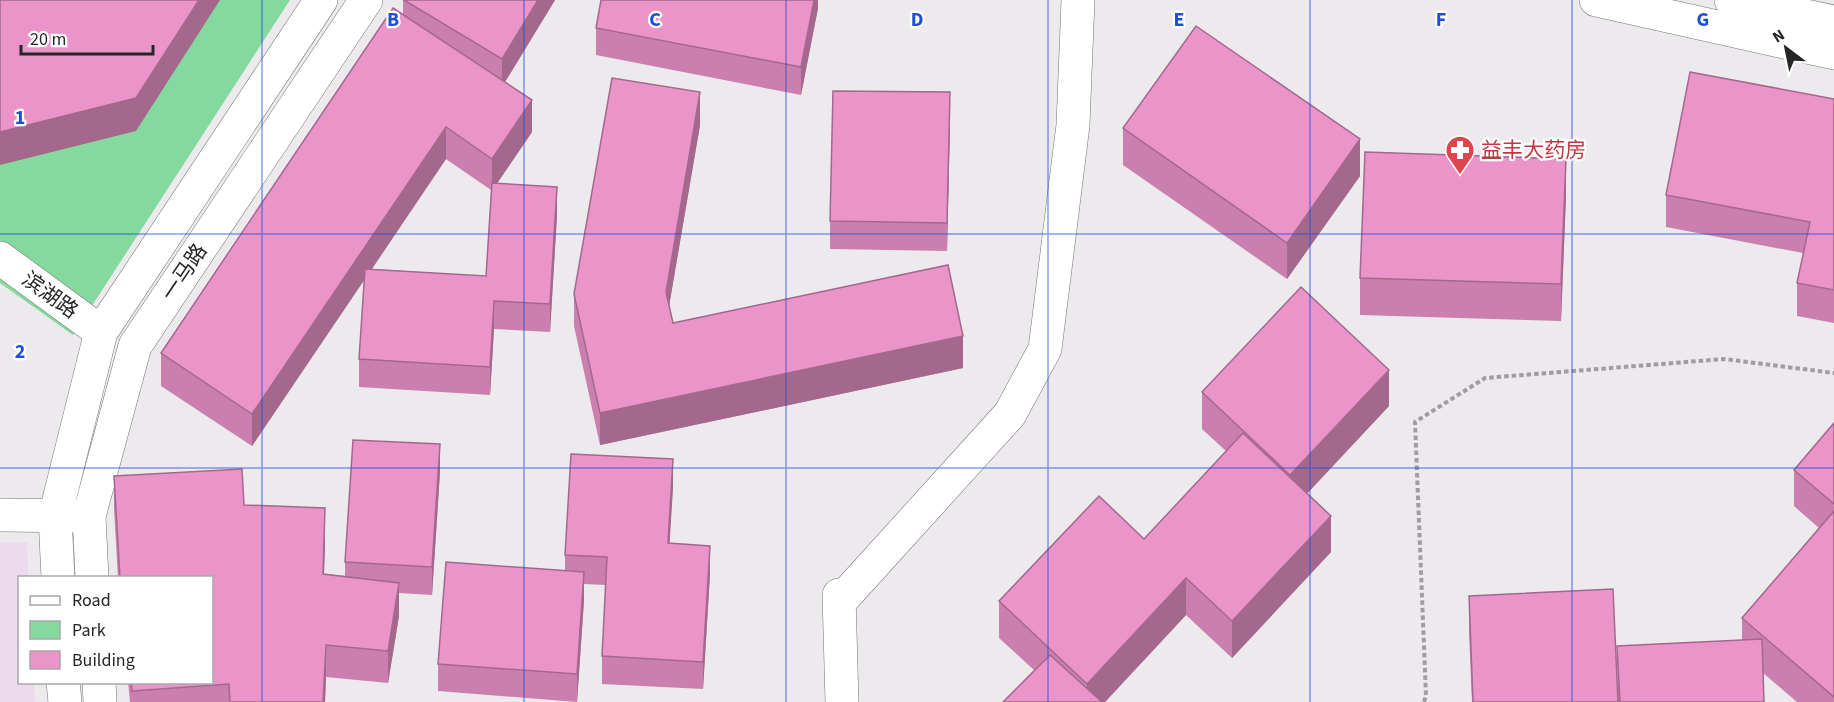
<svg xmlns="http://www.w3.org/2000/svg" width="1834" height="702" font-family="'Source Sans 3','Noto Sans SC',sans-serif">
<rect width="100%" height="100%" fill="#edeaed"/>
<polygon fill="#ebdbed" points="0,542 27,542 28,577 20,578 20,682 34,683 35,702 0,702"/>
<polygon fill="#84d99f" points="0,0 290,0 73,335 0,283"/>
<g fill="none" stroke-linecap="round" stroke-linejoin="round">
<g stroke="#757275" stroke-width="34">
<g id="minor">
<polyline points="0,258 101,332"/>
<polyline points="0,515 89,516"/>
<polyline points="842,702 839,595 845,596 1010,414 1045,349 1073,125 1078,0"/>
</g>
</g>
<g stroke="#757275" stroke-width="34">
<g id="major">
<polyline points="1596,0 1834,53"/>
<polyline points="1731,0 1834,22"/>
<polyline points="58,578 55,516 101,332 321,0"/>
<polyline points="92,578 89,516 135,346 366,0"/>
<polyline points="63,682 65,702"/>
<polyline points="99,682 100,702"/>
</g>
</g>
<polyline stroke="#9f9d9f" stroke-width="4" stroke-dasharray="4.5 3" stroke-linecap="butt" points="1424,702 1426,696 1415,422 1485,378 1724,359 1834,373"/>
<use href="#minor" stroke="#fff" stroke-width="33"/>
<use href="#major" stroke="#fff" stroke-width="33"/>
</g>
<g fill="#ca7fae" fill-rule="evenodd">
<path d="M403 0H555L505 82 532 132 497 183 557 215 550 332 494 329 490 395 359 387V359L364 280 252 446 161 386V353L403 14ZM446 159 491 190 486 276 372 269Z"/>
<polygon points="818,0 818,8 801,95 596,55 596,28"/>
<polygon points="1834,99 1834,323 1797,316 1797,283 1803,253 1666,227 1666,195"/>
<polygon points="950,120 947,251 830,249 830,221"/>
<polygon points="700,125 669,306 673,323 963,368 600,445 574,326 574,294"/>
<polygon points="1123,128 1360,176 1287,279 1123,165"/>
<polygon points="1566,196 1561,321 1360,315 1360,278"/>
<polygon points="1202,392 1389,406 1307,493 1331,552 1232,658 1186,615 1105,702 1003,702 1034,670 999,638 999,601 1144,539 1226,451 1202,429"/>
<polygon points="1834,423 1834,702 1797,702 1763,673 1764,702 1618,702 1617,646 1742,640 1742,618 1819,528 1794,506 1794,470"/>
<polygon points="440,472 432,595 399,593 399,616 388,683 326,677 325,702 130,702 128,682 212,682 212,578 118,578 114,508 114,476 244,505 325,541 324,574 345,576 345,562"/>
<polygon points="673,487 669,543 710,574 703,689 602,684 602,656 606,585 584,584 584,600 577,702 438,691 438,664 565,571 565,555"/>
<polygon points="1469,596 1618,702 1472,702 1469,632"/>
</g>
<g fill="#a4688d">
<polygon points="199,0 220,0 136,131 0,165 0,132"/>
<polygon points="538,0 555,0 502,87 502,59"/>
<polygon points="814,0 818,0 818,8 801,95 801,67"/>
<polygon points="700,92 700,125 666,324 666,292"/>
<polygon points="950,92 950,120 947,251 947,223"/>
<polygon points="532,100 532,132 492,191 492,159"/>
<polygon points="446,127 446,159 252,446 252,414"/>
<polygon points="1360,139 1360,176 1287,279 1287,243"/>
<polygon points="1566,159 1566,196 1561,321 1561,284"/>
<polygon points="557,187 557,215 550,332 550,304"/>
<polygon points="494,301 494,329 490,395 490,367"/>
<polygon points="963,336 963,368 600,445 600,413"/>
<polygon points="1389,370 1389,406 1290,512 1290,475"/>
<polygon points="440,444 440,472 432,595 432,567"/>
<polygon points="673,459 673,487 668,571 668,543"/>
<polygon points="325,508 325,541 323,606 323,574"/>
<polygon points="1331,516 1331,552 1232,658 1232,621"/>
<polygon points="710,546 710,574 703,689 703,662"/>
<polygon points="584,572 584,600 577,702 577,674"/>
<polygon points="1186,578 1186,615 1105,702 1087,702 1087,684"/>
<polygon points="399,583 399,616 388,683 388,651"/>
<polygon points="326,645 326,677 325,702 323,702"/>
</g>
<g fill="#eb94ca" stroke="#a4688d" stroke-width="1.5">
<polygon points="0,0 199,0 136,98 0,132"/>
<polygon points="404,0 538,0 502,59"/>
<polygon points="601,0 814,0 801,67 596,28"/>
<polygon points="393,8 532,100 492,159 446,127 252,414 161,353"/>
<polygon points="1196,26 1360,139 1287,243 1123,128"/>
<polygon points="1690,72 1834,99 1834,290 1797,283 1810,222 1666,195"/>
<polygon points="612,78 700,92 666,292 673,323 948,265 963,336 600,413 574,294"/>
<polygon points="833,91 950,92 947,223 830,221"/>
<polygon points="1365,152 1566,159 1561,284 1360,278"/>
<polygon points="492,183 557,187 550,304 494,301 490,367 359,359 365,269 486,276"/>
<polygon points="1301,287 1389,370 1290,475 1202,392"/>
<polygon points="1834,423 1834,504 1794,470"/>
<polygon points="1243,433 1331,516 1232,621 1186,578 1087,684 999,601 1099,496 1144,539"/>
<polygon points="353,440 440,444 432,567 345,562"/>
<polygon points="571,454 673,459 668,543 710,546 703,662 602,656 607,557 565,555"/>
<polygon points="242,469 244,505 325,508 323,574 399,583 388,651 326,645 323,702 230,702 229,684 132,691 131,682 212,682 212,578 120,578 114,476"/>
<polygon points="1834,511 1834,697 1742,618"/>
<polygon points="446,562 584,572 577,674 438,664"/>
<polygon points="1613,589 1618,702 1473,702 1469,596"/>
<polygon points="1762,639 1764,702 1620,702 1617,646"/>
<polygon points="1050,655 1102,702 1003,702"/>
</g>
<path fill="none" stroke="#1d4ed8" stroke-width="1.5" stroke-opacity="0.55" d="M262 0V702M524 0V702M786 0V702M1048 0V702M1310 0V702M1572 0V702M0 234H1834M0 468H1834"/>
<defs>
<g id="pharmacy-pin" transform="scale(1.5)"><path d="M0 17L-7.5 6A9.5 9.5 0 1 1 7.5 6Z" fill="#e0444e" stroke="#fff"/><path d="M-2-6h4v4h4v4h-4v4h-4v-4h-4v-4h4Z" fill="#fff"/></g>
</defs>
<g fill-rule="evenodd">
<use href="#pharmacy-pin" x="1460" y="150"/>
</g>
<g text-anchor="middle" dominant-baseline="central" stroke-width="4.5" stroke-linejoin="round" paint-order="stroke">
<g font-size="21" fill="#be3a42" stroke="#fff" text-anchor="start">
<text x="1481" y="150">益丰大药房</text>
</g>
<g font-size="21" fill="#272627" stroke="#fff">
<text transform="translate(184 272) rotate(-56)">一马路</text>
<text transform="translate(50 295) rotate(36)">滨湖路</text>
</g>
</g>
<g font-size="20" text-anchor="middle" font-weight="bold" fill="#1d4ed8" stroke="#fff" stroke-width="4.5" stroke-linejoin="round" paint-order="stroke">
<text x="393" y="26">B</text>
<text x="655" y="26">C</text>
<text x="917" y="26">D</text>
<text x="1179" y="26">E</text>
<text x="1441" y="26">F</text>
<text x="1703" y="26">G</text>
<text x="20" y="124">1</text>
<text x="20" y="358">2</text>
</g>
<rect x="18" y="576" width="195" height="108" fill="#ffffff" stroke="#a9a8a9" stroke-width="1.5"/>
<rect x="30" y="596" width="30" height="9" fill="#ffffff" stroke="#a9a8a9" stroke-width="1.5"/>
<text x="72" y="606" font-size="18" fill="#272627">Road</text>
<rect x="30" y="621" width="30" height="18" fill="#84d99f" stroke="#a9a8a9" stroke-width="1.5"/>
<text x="72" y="636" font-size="18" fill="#272627">Park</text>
<rect x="30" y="651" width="30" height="18" fill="#eb94ca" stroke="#a9a8a9" stroke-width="1.5"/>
<text x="72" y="666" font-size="18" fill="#272627">Building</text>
<g transform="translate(1786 48) rotate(328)" stroke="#ffffff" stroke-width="4.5" paint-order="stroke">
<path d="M0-4.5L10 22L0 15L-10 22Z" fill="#272627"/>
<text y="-9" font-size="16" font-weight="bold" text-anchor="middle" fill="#272627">N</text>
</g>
<path d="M21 45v9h132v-9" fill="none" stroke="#272627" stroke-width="3"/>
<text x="30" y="45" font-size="18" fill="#272627" stroke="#ffffff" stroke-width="4.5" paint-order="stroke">20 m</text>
</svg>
